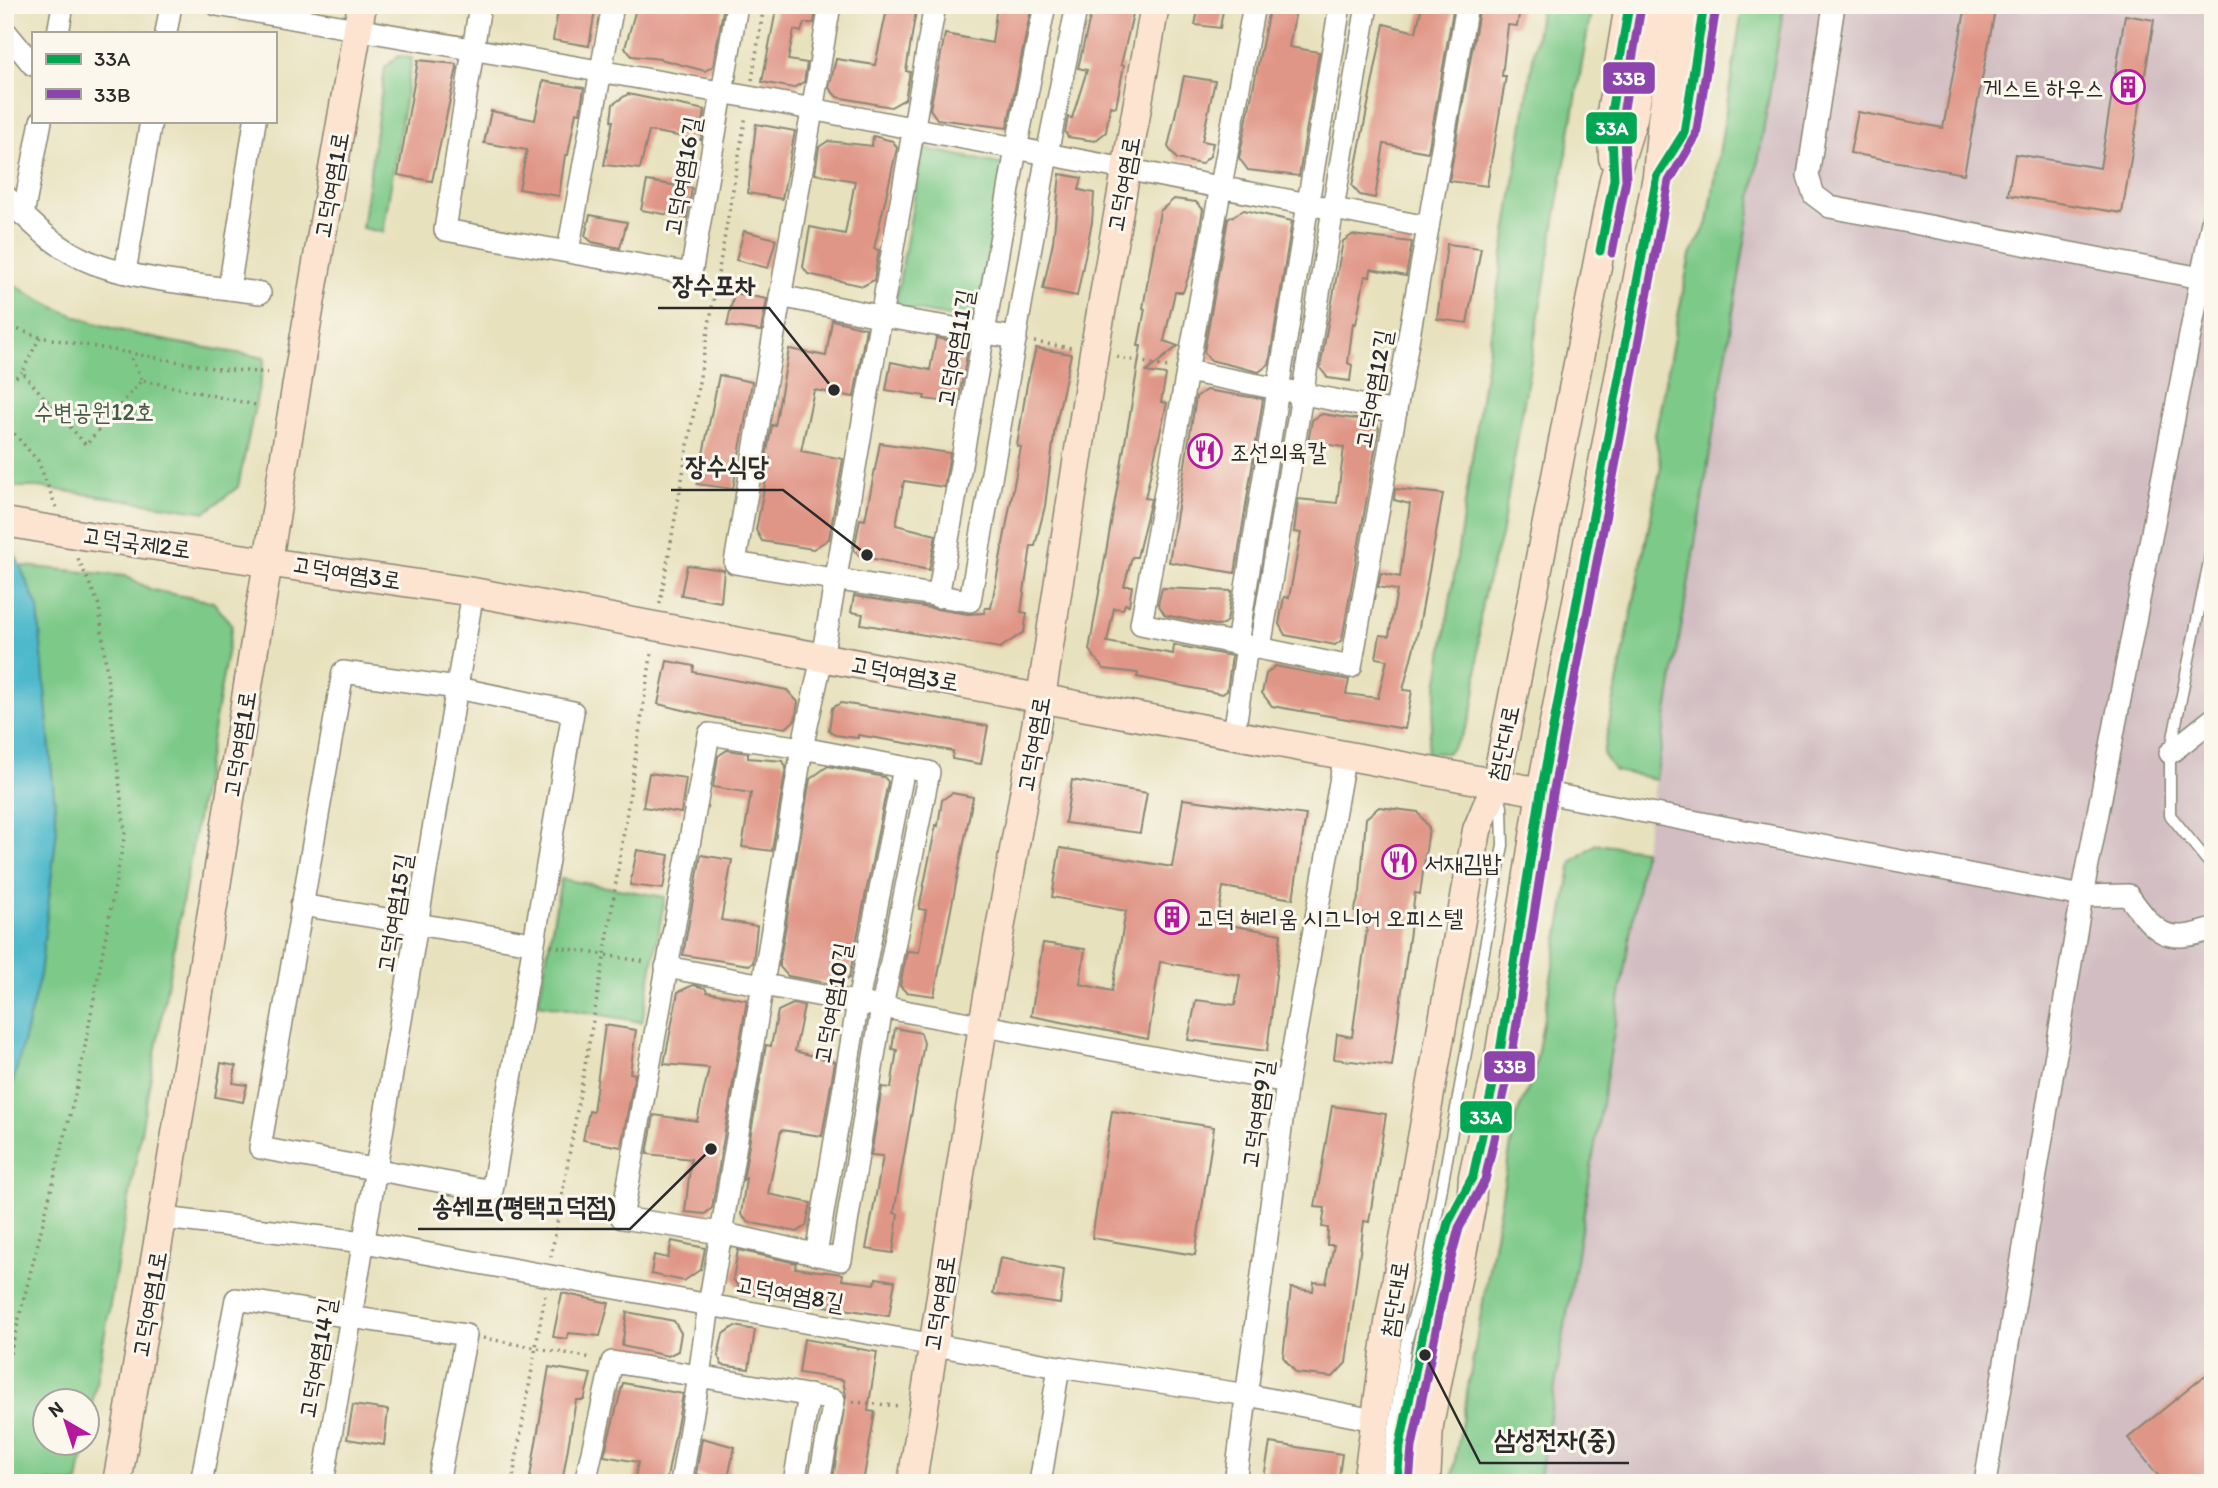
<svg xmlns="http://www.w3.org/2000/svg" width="2218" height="1488" font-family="Itim,'Poor Story',sans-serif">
<rect width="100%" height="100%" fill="#fbf7ec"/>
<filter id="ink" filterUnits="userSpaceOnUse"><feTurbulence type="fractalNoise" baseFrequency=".0143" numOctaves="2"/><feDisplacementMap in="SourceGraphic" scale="14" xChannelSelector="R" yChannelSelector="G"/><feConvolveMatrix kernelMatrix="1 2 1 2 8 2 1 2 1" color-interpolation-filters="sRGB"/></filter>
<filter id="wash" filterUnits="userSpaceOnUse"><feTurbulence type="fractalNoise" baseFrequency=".00686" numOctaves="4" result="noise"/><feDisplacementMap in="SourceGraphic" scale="28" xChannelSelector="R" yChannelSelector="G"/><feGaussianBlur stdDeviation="1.57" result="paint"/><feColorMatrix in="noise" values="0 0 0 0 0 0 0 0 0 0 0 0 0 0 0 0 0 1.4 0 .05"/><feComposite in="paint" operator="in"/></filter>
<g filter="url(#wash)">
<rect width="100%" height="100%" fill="#e7e1bd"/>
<polygon fill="#d2bec2" points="1784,5 2213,5 2213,1483 1539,1483"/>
<g fill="#7dc988" stroke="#547a5a" stroke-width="2">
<path d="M1541 5H1592L1501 536C1495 558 1486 581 1482 604 1473 653 1488 717 1447 753H1427Z"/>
<polygon points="1743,5 1784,5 1656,779 1615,771 1603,754 1661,466 1655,435 1690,255 1708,223"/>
<polygon points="399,56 412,58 383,232 362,228 385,67"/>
<polygon points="923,148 1009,166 976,321 895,306"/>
<path d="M5 278C81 334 174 341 265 358L238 487 206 512 38 487H5Z"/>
<polygon points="24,566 125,576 152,590 213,602 232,625 88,1427 88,1400 46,1400 46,1442 85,1443 78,1483 5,1483 5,567"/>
<polygon points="1596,844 1644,850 1539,1483 1451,1483 1516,1116 1533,1078 1572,862"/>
<polygon points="561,879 665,897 642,1022 538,1004"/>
</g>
<polygon fill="#4fb9cc" stroke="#3d727c" stroke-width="2" points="5,531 38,608 57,830 40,975 5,1115"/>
<g id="blocks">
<g fill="#e09687">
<polygon points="559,5 596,5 589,46 553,40"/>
<polygon points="637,5 724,5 713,66 705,71 660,59 632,56 625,48"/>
<polygon points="777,5 817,5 814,23 804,23 801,32 794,30 788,60 807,63 804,82 793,88 762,82"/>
<polygon points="888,5 917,5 906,71 910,72 905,99 891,107 837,97 829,88 836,59 875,65"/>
<polygon points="997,5 1032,5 1007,128 937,119 930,109 945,34 992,43"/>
<polygon points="1093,5 1135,5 1121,65 1124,65 1116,107 1110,106 1106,132 1095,141 1068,137 1065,132 1068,117 1072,118 1087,70 1078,68"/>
<polygon points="1199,5 1224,5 1220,28 1195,25"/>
<polygon points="1270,5 1297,5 1289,47 1319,52 1299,176 1248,170 1239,158"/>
<polygon points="1422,5 1454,5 1428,152 1384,144 1375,198 1360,195 1352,186 1384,24 1416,32"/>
<polygon points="1480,5 1521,5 1517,26 1508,25 1502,76 1506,76 1487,186 1449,181"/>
<polygon points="1966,5 1996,5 1964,174 1850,153 1858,112 1943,128"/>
<polygon points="2125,15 2154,20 2122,213 2008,195 2015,154 2100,168"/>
<polygon points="418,60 456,64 457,68 432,181 398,175"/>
<polygon points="1184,76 1215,81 1202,141 1213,143 1210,156 1201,164 1177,159 1168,147"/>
<polygon points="543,81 584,88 580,113 576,112 568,155 565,155 559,196 519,189 527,150 484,143 491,111 535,120"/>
<polygon points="628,94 705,110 701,140 649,131 640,169 604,165 613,121 611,121 613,104"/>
<polygon points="756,124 795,131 782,199 748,193"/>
<polygon points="873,136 893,141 897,148 874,249 879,250 874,280 863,286 808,274 803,267 810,227 845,234 855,181 815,174 819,147 828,141 872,146"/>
<polygon points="1060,174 1082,178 1079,190 1094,193 1092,222 1077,296 1043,289 1053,242"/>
<polygon points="647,181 692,188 687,218 641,210"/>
<polygon points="1174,199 1196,202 1203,209 1195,257 1183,292 1175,292 1164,341 1178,346 1146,372 1166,375 1161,402 1167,403 1145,498 1151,499 1137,557 1132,557 1124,586 1132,586 1129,605 1125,604 1123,609 1114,608 1107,642 1173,654 1174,645 1232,656 1227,691 1222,694 1137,677 1138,673 1104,669 1089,650 1131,408 1141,346 1138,346 1145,309 1143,308 1160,211"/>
<polygon points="1244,210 1292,221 1269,364 1259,372 1210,360 1204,352 1228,219"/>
<polygon points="590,215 627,222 620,248 592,242 585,236"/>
<polygon points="744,231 776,239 768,268 736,260"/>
<polygon points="1352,235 1412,242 1406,276 1371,269 1370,277 1365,276 1356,324 1353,323 1348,363 1352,365 1350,381 1328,378 1320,368 1343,241"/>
<polygon points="1447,244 1481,248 1467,323 1437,319"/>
<polygon points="734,293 767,299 761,331 727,326"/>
<polygon points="832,320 866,328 854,397 814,390 801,451 843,459 829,539 813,549 762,541 756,530 770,458 766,457 772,425 775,426 789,349 826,356"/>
<polygon points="936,338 969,344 958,403 924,399 925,396 886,390 891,362 930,370"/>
<polygon points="1036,348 1071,354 1055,428 1045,506 1035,546 1031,546 1021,612 1027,613 1024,632 1000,648 861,624 863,614 851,612 854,596 968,614 984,613 985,608 991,608 1021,447 1017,446 1027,384"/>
<polygon points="719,375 752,382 733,489 697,484"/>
<polygon points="1206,390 1263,399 1235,573 1169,562 1196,397"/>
<polygon points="1322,414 1375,422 1379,428 1342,640 1335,645 1285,635 1279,624 1284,597 1289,598 1301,533 1294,532 1298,499 1337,503 1344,447 1308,442 1312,420"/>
<polygon points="880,443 950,453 944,487 904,481 896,525 936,535 929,570 860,556 854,550 860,519 865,520"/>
<polygon points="1395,489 1443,494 1419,627 1403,690 1412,691 1405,729 1272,706 1262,693 1266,674 1275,666 1349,680 1346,694 1378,698 1387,660 1376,658 1380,635 1389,636 1397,590 1378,587 1381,573 1400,577 1410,504 1394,500"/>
<polygon points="687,565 724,570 721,602 681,595"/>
<polygon points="1162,588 1232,591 1227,621 1220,626 1165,615 1158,604"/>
<polygon points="667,661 694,666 693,672 787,690 798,702 795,720 786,728 717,718 658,704"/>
<polygon points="841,703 988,726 981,764 952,759 953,751 858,735 858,738 835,735 829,730 832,708"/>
<polygon points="727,750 748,753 748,758 783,761 786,767 772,851 742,847 751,793 713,787 718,756"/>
<polygon points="828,766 884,777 888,782 849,978 837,985 788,976 779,966 810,779"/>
<polygon points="649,773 686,778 681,813 643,807"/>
<polygon points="1072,780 1147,793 1140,833 1065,823"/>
<polygon points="952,793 973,797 934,996 906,992 900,986 907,951 919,952 926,910 919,909 936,825 938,826 942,800"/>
<polygon points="1183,799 1306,815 1293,899 1223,887 1217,923 1281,934 1267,1051 1188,1040 1196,1000 1235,1005 1240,975 1160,962 1148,1039 1031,1016 1043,943 1085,949 1080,984 1112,991 1126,911 1052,897 1060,848 1172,867"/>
<polygon points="1379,807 1418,812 1429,828 1420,894 1415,893 1392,1066 1334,1059 1337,1034 1352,1037 1369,914 1354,912 1360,892 1366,818"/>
<polygon points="637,850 669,855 663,889 630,885"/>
<polygon points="701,855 732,860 721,920 757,926 753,963 749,965 683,955"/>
<polygon points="693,985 705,988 707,992 747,1000 712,1208 705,1214 685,1212 691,1159 647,1154 654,1115 697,1121 709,1068 664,1064 678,992"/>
<polygon points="793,1004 804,1006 795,1051 835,1062 822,1136 781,1130 768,1194 811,1203 806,1226 797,1232 748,1222 741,1215 746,1178 743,1180 766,1045 771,1046 778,1011"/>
<polygon points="605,1025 636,1030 630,1073 635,1074 621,1147 583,1140 589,1111 593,1112"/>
<polygon points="895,1028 921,1033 924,1043 894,1213 898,1214 893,1253 866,1249 883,1156 871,1155 882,1087 891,1088 897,1050 892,1049"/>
<polygon points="221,1063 236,1066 233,1083 247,1085 243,1102 215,1097"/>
<polygon points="1332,1106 1386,1114 1369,1222 1364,1221 1346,1363 1333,1377 1296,1373 1283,1357 1291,1288 1313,1291 1314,1282 1326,1283 1334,1245 1327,1245 1328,1228 1322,1227 1325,1208 1315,1207"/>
<polygon points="1112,1111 1214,1127 1195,1255 1092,1238"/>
<polygon points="672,1241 705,1248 701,1269 684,1281 651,1274 654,1255 668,1258"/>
<polygon points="738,1250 796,1263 795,1268 843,1274 842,1280 875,1284 876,1278 895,1281 889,1316 742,1293 733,1279"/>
<polygon points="1000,1258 1064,1270 1060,1304 993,1294"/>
<polygon points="562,1293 609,1303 600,1336 569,1333 567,1339 553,1337"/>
<polygon points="627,1312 674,1321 681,1333 678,1351 668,1356 622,1346"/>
<polygon points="735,1326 755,1330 749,1369 722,1365 718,1356 723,1334"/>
<polygon points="804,1339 877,1352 868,1411 875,1412 863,1483 833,1479 846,1396 843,1380 799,1373"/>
<polygon points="549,1367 591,1374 584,1400 576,1400 562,1483 529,1483"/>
<polygon points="2213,1369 2213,1483 2164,1483 2128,1438"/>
<polygon points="623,1383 683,1394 666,1483 634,1483 638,1462 604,1456"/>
<polygon points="353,1405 388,1410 384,1445 347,1439"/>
<polygon points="702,1438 735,1447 727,1481 696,1474"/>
<polygon points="1270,1443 1342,1454 1338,1483 1263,1483"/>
</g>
</g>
</g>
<g filter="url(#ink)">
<use href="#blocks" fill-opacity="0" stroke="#898674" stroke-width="2"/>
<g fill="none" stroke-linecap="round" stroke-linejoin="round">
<g stroke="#898674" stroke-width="13">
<g id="lane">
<polyline points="2213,542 2170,753 2170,815 2213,868"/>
<polyline points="1386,1483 1406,1343 1429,1260 1503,845 1502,807 1499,793"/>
<path d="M1397 1483C1401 1429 1412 1375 1424 1323 1433 1278 1441 1235 1463 1194"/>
</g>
</g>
<g stroke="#898674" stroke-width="24">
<g id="street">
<polyline points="217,5 749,97 1428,227"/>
<polyline points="480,5 445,230 691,274 737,5"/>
<polyline points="830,5 735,563 970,601 1047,154 1077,5"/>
<polyline points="1254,5 1141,624 1351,667 1467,5"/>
<polyline points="1834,5 1808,176 1814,195 1830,207 2201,278 2082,896 1985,1483"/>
<polyline points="5,31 33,65"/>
<polyline points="58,33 63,5"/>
<polyline points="166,33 171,5"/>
<path d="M5 195C29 223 60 251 95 264 141 281 210 286 260 293"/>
<polyline points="23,215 41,121"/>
<polyline points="568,251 613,5"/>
<polyline points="125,272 151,121"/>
<polyline points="2201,278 2213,217"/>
<polyline points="229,289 255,121"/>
<polyline points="780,296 879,316 1016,338"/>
<polyline points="1187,371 1396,412"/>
<polyline points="938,597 1016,149 1045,5"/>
<polyline points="1237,644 1340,5"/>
<polyline points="1260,648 1367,5"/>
<polygon points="343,672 457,688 573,712 492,1191 260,1148"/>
<polyline points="1234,734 1247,646"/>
<polyline points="2170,753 2213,719"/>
<path d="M1541 792 2082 896 2128 895C2157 934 2164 945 2213 929"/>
<polyline points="301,905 532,943"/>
<polyline points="666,967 1287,1082"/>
<path d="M164 1218 364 1242 709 1305C740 1120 772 934 802 748L929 772 882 1007 841 1260 721 1233 622 1218 709 734 802 748 822 658 935 5"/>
<polyline points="816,1255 858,1002 904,768"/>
<polyline points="1059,1367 1248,1395 1374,1420"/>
<polyline points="201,1483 236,1299 466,1335 438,1483"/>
<polyline points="323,1483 473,592"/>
<polyline points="585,1483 612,1362 699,1376 681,1483"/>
<polyline points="794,1483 809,1395"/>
<polyline points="819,1483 834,1400 699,1376 709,1305 1059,1367 1040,1483"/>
<polyline points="1235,1483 1287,1082 1345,754"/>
</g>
</g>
<g stroke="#898674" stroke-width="31">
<g id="secondary">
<polyline points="1613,158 1611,113 1629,5"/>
<polyline points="1660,170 1684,133 1704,5"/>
<polyline points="88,536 473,592 1541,792"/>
<path d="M117 1483C204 991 273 497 362 5"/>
<polyline points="912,1483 983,1025 1041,698 1094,352 1155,5"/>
<polyline points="1367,1483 1389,1323 1477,830 1496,784 1614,179 1633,118 1653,5"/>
<polyline points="1426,1483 1429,1425 1471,1207 1473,1176 1499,1058 1541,792 1657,176 1662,120 1680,5"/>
</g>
</g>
<g stroke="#898674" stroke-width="3.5" stroke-dasharray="2 5" stroke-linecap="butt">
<polyline points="752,80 764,5"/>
<polyline points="5,325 40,337 219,369 272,373"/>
<polyline points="40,337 22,372 86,445 142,380 260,406"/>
<polyline points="1034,342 1072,348"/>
<polyline points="128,352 142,380"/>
<polyline points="1117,357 1168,367"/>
<polyline points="5,386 22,372"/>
<polyline points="5,423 38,461 56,507"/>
<polyline points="660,604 746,115"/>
<polyline points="551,946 647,962"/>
<polyline points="551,1257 605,953 652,650"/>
<polyline points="483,1338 592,1358"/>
<polyline points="5,1374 78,1083 125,833 99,605 77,556"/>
<polyline points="853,1402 900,1406"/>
<polyline points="512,1483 545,1295"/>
</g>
<use href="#lane" stroke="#fff" stroke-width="10"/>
<use href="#street" stroke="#fff" stroke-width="21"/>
<use href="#secondary" stroke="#fde4d1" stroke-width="28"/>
<g stroke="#898674" stroke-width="31" stroke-linecap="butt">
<polyline id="secondary-bridge" points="5,522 88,536"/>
</g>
<use href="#secondary-bridge" stroke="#fde4d1" stroke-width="28"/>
<g stroke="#fbf7ec" stroke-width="14">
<g id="bus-1">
<polyline points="1600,251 1614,179 1611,113 1629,5"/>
<polyline points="1397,1483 1400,1445 1438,1259 1448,1223 1473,1176 1499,1058 1541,792 1657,176 1684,133 1704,5"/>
</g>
</g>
<g stroke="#fbf7ec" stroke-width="14">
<g id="bus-2">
<polyline points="1612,253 1626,180 1623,114 1641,7"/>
<polyline points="1409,1483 1412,1447 1450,1262 1459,1228 1485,1180 1511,1061 1553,794 1669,181 1696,136 1716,7"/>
</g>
</g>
<use href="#bus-1" stroke="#00a651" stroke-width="9"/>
<use href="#bus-2" stroke="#8e44ad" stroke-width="9"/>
</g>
</g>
<defs>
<g id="building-ring" transform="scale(1.75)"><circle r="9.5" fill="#fbf7ec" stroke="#b5179e" stroke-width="1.5"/><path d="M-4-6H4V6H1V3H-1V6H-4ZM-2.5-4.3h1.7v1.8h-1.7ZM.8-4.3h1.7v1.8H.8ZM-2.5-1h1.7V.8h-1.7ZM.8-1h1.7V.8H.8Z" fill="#b5179e"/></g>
<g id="restaurant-ring" transform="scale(1.75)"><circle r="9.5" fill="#fbf7ec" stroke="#b5179e" stroke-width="1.5"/><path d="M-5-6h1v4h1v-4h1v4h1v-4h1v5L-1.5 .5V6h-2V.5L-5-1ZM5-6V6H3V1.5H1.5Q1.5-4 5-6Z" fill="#b5179e"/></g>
</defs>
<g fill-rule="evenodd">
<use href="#building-ring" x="2128" y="87"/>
<use href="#restaurant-ring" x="1205" y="451"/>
<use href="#restaurant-ring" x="1399" y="862"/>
<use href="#building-ring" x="1172" y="917"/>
</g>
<g text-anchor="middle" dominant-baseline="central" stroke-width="6" stroke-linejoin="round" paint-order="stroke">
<g font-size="24" fill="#2b2b2b" stroke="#fbf7ec" text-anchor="start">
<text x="2104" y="87" text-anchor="end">게스트 하우스</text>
<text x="1230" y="451">조선의육칼</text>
<text x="1424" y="862">서재김밥</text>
<text x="1196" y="917">고덕 헤리움 시그니어 오피스텔</text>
</g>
<g font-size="24" fill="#2b2b2b" stroke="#fbf7ec">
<text transform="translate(682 176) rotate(-80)">고덕여염16길</text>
<text transform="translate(1123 184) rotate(-80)">고덕여염로</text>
<text transform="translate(331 185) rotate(-80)">고덕여염1로</text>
<text transform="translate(955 348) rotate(-80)">고덕여염11길</text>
<text transform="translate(1373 389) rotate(-80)">고덕여염12길</text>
<text transform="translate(137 542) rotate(8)">고덕국제2로</text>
<text transform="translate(347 572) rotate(9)">고덕여염3로</text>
<text transform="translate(905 673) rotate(10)">고덕여염3로</text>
<text transform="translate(1503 743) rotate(-78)">첨단대로</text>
<text transform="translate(239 744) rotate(-81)">고덕여염1로</text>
<text transform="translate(1033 744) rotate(-80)">고덕여염로</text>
<text transform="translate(394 913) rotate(-81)">고덕여염15길</text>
<text transform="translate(832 1003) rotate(-80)">고덕여염10길</text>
<text transform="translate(1257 1114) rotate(-82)">고덕여염9길</text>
<text transform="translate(790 1293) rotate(10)">고덕여염8길</text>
<text transform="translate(1394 1299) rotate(-81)">첨단대로</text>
<text transform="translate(939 1303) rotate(-81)">고덕여염로</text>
<text transform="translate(149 1304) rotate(-80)">고덕여염1로</text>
<text transform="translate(317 1358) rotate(-80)">고덕여염14길</text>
</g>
<g font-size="24" fill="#445a47" stroke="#fbf7ec">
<text x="94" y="411">수변공원12호</text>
</g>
</g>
<path fill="none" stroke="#2b2b2b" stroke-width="2.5" d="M834 390L769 308H658M867 555L783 490H671M711 1149L630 1229H418M1425 1355L1480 1463H1629"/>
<g fill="#2b2b2b" stroke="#fbf7ec" stroke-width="2.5">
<circle cx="834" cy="390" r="7"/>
<circle cx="867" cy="555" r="7"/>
<circle cx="711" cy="1149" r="7"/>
<circle cx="1425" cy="1355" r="7"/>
</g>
<g font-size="26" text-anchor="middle" font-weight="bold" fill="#2b2b2b" stroke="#fbf7ec" stroke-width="6" stroke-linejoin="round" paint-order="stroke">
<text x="714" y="294">장수포차</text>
<text x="727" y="475">장수식당</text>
<text x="524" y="1215">송쉐프(평택고덕점)</text>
<text x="1555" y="1448">삼성전자(중)</text>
</g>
<g stroke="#fbf7ec" stroke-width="2.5">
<rect x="1602" y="61" width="54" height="34" rx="7" fill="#8e44ad"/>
<rect x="1585" y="111" width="53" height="34" rx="7" fill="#00a651"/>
<rect x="1483" y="1050" width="53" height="33" rx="7" fill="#8e44ad"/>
<rect x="1459" y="1100" width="54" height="34" rx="7" fill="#00a651"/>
</g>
<g font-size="19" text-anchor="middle" font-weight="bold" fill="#fff">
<text x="1629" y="85">33B</text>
<text x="1612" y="135">33A</text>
<text x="1510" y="1073">33B</text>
<text x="1486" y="1124">33A</text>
</g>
<rect width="2218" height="1488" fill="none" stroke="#fbf7ec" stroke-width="28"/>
<rect x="32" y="32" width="245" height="91" fill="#fbf7ec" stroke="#a8a59f" stroke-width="2"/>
<rect x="46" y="54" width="35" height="10" fill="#00a651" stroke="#a8a59f" stroke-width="2"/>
<text x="94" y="66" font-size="21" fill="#2b2b2b">33A</text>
<rect x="46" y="89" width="35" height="10" fill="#8e44ad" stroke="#a8a59f" stroke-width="2"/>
<text x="94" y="102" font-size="21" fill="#2b2b2b">33B</text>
<g transform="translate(66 1422) rotate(321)"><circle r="33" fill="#fbf7ec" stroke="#a8a59f" stroke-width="2"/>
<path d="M0-5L12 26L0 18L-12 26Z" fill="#b5179e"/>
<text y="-10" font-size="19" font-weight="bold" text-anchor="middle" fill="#2b2b2b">N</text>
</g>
</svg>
